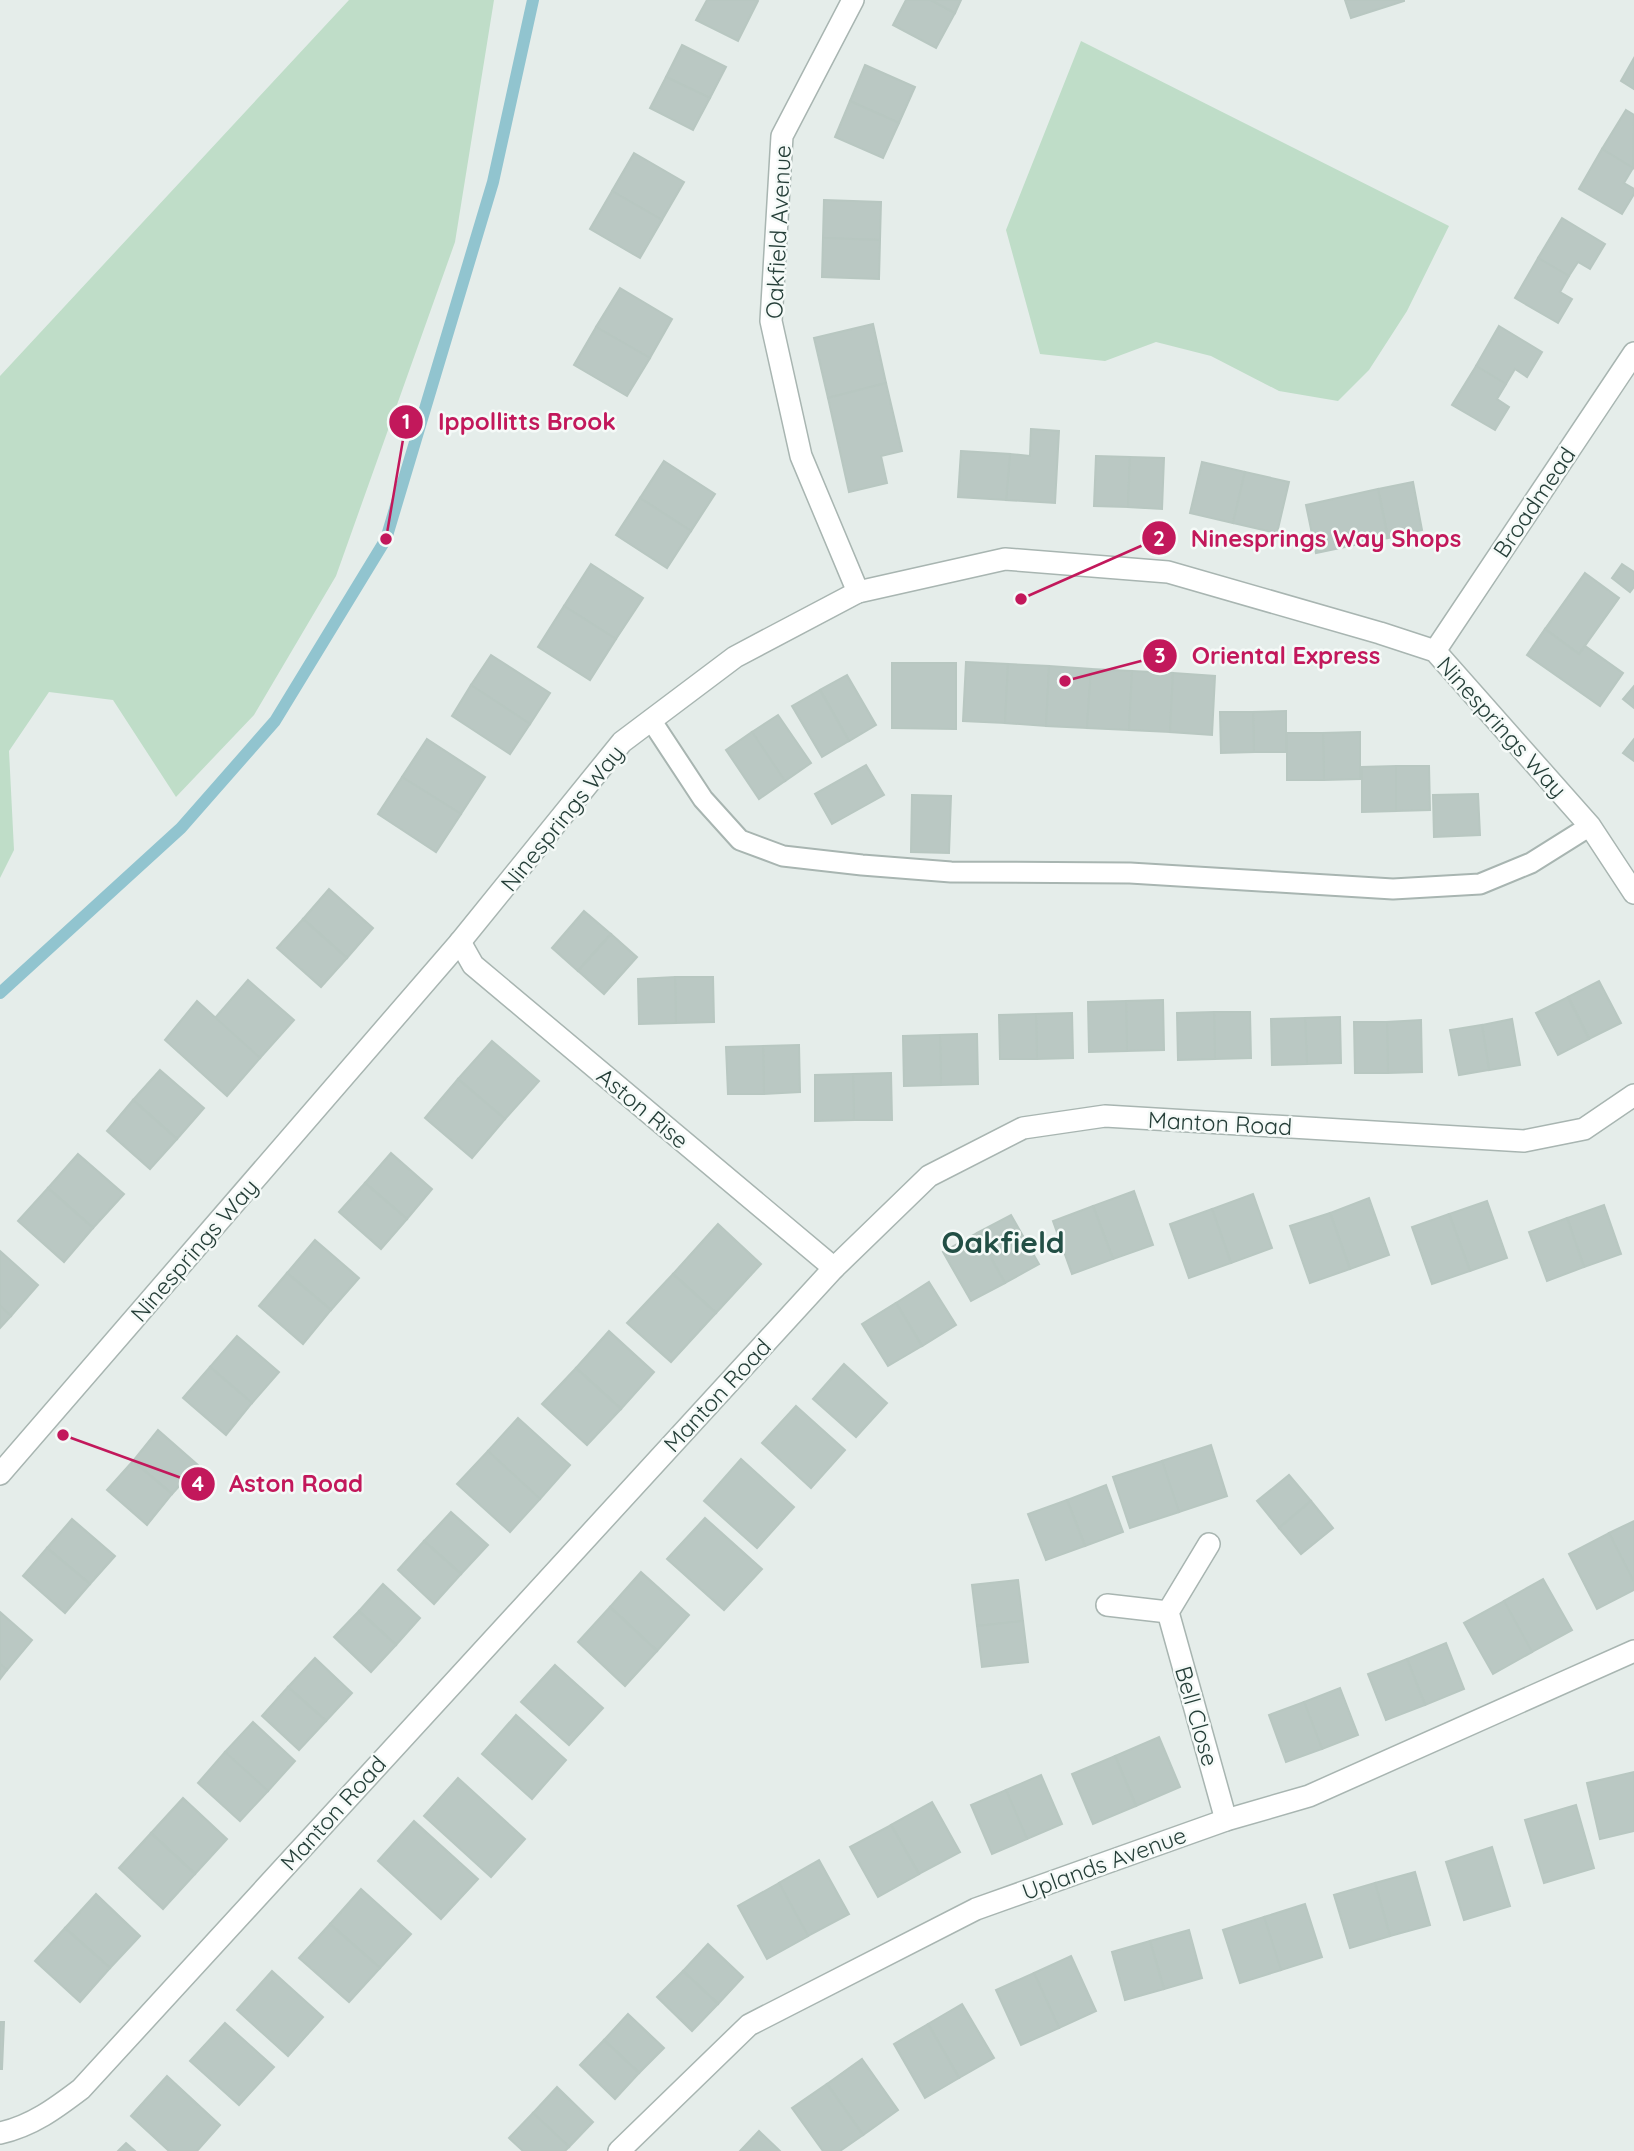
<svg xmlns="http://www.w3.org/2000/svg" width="1634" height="2151" font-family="Quicksand,sans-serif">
<rect width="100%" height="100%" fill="#e5edea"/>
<g fill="#bfddc8">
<polygon points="349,0 494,0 455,242 336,576 254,715 176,797 113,700 49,692 9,751 14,850 0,878 0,376"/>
<polygon points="1081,41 1449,226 1407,311 1369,370 1338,401 1279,391 1211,356 1156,342 1105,361 1040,354 1006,230"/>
</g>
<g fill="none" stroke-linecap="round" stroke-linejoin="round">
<polyline stroke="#91c4cf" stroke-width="12" points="0,993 181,828 275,721 386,539 493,182 533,0"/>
</g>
<g fill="#bac8c3" stroke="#b8c7c1" stroke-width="2">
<polygon points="707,0 756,0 758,1 738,41 696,20"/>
<polygon points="906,0 931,0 955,13 936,48 893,25"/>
<polygon points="931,0 961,0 955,13"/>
<polygon points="1345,0 1404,0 1404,1 1351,18"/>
<polygon points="682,45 726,67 710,98 666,77"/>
<polygon points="1634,58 1634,89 1621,81"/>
<polygon points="865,65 915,87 899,123 850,101"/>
<polygon points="666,77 710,98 693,130 650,108"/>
<polygon points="850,101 899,123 883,158 835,137"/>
<polygon points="1626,110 1634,115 1633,168 1602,149"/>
<polygon points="1602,149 1633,168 1624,183 1634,189 1634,194 1622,214 1579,189"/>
<polygon points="634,153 684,182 662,220 612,191"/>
<polygon points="612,191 662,220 640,258 590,229"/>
<polygon points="824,200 881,202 880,240 823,238"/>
<polygon points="1562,218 1605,244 1590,269 1578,262 1569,276 1538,258"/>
<polygon points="823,238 880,240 879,279 822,277"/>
<polygon points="1538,258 1569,276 1560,292 1572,299 1558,323 1515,298"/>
<polygon points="620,288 672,319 650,358 596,327"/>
<polygon points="873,324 886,383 828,398 814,338"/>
<polygon points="1499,326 1542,352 1527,377 1515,369 1506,384 1476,366"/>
<polygon points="596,327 650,358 627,396 574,365"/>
<polygon points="1476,366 1506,384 1497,399 1509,407 1495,430 1452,405"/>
<polygon points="886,383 902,451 881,456 887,483 849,492 828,398"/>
<polygon points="1031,429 1059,431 1055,503 1006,500 1010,454 1030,456"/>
<polygon points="961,451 1010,454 1006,500 958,497"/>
<polygon points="1096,456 1130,457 1128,507 1094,506"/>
<polygon points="1130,457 1164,458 1162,509 1128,507"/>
<polygon points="664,461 715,494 691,531 640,498"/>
<polygon points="1202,462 1245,472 1233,523 1190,513"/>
<polygon points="1245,472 1289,482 1277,533 1233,523"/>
<polygon points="1413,482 1422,530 1388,538 1378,489"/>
<polygon points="1378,489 1388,538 1316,553 1306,505"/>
<polygon points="640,498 691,531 667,568 616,535"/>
<polygon points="591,564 643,598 616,639 564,606"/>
<polygon points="1622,564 1634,572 1634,587 1630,592 1612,578"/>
<polygon points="1585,573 1619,598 1579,654 1545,629"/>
<polygon points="564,606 616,639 590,680 538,647"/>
<polygon points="1545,629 1579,654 1585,646 1623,673 1600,706 1527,655"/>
<polygon points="491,655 550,693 530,724 471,685"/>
<polygon points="966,662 1008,664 1005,723 963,721"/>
<polygon points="892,663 956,663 956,729 892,728"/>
<polygon points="1008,664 1049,666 1046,726 1005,723"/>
<polygon points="1049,666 1091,669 1087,728 1046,726"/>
<polygon points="1091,669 1132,671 1129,730 1087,728"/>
<polygon points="1132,671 1173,673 1170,732 1129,730"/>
<polygon points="1173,673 1215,676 1212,735 1170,732"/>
<polygon points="847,675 876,725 849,741 820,690"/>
<polygon points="471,685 530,724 510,754 452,716"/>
<polygon points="1634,686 1634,708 1623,699"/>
<polygon points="820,690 849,741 822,757 792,706"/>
<polygon points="1286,711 1286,752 1254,752 1253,712"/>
<polygon points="1220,712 1253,712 1254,752 1221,753"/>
<polygon points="778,715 811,763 785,781 752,732"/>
<polygon points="752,732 785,781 759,799 726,750"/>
<polygon points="1360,732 1360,779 1324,780 1323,733"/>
<polygon points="1287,733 1323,733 1324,780 1287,780"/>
<polygon points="427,739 485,777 461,814 402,777"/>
<polygon points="1634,739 1634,761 1623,753"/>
<polygon points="866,765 884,795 832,824 815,794"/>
<polygon points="1396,766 1429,766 1430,810 1396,811"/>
<polygon points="1396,766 1396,811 1362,812 1362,767"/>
<polygon points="402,777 461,814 436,852 378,814"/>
<polygon points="1478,794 1480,835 1434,837 1433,795"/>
<polygon points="912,795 951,796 949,853 911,852"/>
<polygon points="329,889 373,928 347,958 303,919"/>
<polygon points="584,911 611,934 578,971 552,948"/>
<polygon points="303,919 347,958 321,987 277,948"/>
<polygon points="611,934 637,957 604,994 578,971"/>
<polygon points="675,977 713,977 714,1022 676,1023"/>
<polygon points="675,977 676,1023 639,1024 638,979"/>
<polygon points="248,980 294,1020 260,1058 215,1018"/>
<polygon points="1599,981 1621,1023 1589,1039 1568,997"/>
<polygon points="1568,997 1589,1039 1558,1055 1536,1013"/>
<polygon points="1163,1000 1164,1050 1127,1051 1126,1001"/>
<polygon points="197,1001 260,1058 227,1096 165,1040"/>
<polygon points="1126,1001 1127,1051 1089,1052 1088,1002"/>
<polygon points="1214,1012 1250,1012 1251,1058 1215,1059"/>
<polygon points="1214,1012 1215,1059 1178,1060 1177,1013"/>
<polygon points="1072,1013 1073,1058 1037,1059 1036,1014"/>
<polygon points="1036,1014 1037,1059 1000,1059 999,1015"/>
<polygon points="1340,1017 1341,1063 1307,1064 1305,1018"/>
<polygon points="1305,1018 1307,1064 1272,1065 1271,1019"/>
<polygon points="1512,1019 1520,1065 1489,1070 1482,1025"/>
<polygon points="1421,1020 1422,1072 1388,1073 1387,1022"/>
<polygon points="1354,1022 1387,1022 1388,1073 1355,1073"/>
<polygon points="1482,1025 1489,1070 1459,1075 1450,1030"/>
<polygon points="977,1034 978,1084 941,1085 940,1035"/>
<polygon points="940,1035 941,1085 904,1086 903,1036"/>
<polygon points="492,1041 539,1081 505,1119 458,1079"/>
<polygon points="799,1045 800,1092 764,1094 763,1046"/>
<polygon points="763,1046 764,1094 728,1094 726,1047"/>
<polygon points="160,1070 204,1108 177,1139 133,1100"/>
<polygon points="891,1073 892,1120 854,1120 853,1074"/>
<polygon points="853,1074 854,1120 815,1121 815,1075"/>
<polygon points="458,1079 505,1119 472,1158 425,1118"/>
<polygon points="133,1100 177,1139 150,1169 107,1131"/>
<polygon points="391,1153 432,1189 407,1219 365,1183"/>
<polygon points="78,1154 124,1194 93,1228 48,1188"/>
<polygon points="365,1183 407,1219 381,1249 339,1212"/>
<polygon points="48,1188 93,1228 64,1262 18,1221"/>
<polygon points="1134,1191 1153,1245 1113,1259 1093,1206"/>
<polygon points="1253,1194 1272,1248 1231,1263 1212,1209"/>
<polygon points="1369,1198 1389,1255 1350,1269 1330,1213"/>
<polygon points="1487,1201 1507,1258 1470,1271 1449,1214"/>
<polygon points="1604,1205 1621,1254 1584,1267 1567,1218"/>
<polygon points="1093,1206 1113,1259 1072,1274 1053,1221"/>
<polygon points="1212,1209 1231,1263 1189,1278 1170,1224"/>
<polygon points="1330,1213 1350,1269 1310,1283 1290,1226"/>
<polygon points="1449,1214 1470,1271 1432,1284 1412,1227"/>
<polygon points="1011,1215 1039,1264 1005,1283 977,1233"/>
<polygon points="1567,1218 1584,1267 1547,1281 1529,1232"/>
<polygon points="718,1224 761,1264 716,1313 673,1274"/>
<polygon points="977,1233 1005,1283 971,1301 943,1252"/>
<polygon points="315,1240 359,1278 331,1310 287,1273"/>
<polygon points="0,1251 38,1285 11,1316 0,1306"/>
<polygon points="287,1273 331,1310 303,1344 259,1306"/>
<polygon points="673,1274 716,1313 671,1362 627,1323"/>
<polygon points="929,1282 956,1325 922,1346 896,1303"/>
<polygon points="896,1303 922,1346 888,1366 862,1324"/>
<polygon points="0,1306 11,1316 0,1328"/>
<polygon points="609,1331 654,1372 621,1409 576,1368"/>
<polygon points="237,1336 279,1372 252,1403 210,1367"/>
<polygon points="844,1364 887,1403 856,1437 813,1399"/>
<polygon points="210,1367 252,1403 226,1435 183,1398"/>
<polygon points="576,1368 621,1409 587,1445 542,1404"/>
<polygon points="796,1406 845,1450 811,1488 762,1443"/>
<polygon points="518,1418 570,1465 540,1499 488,1451"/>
<polygon points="158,1430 198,1465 172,1494 133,1461"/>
<polygon points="1211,1445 1227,1496 1179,1512 1162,1461"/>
<polygon points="488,1451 540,1499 510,1532 457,1484"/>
<polygon points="741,1459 794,1507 757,1548 704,1501"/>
<polygon points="133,1461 172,1494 147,1525 107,1490"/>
<polygon points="1162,1461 1179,1512 1130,1528 1113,1477"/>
<polygon points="1289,1475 1311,1501 1279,1528 1257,1501"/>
<polygon points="1106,1485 1123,1532 1085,1546 1067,1500"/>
<polygon points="1067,1500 1085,1546 1046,1560 1028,1514"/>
<polygon points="1311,1501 1333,1528 1301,1554 1279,1528"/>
<polygon points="451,1512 488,1545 461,1574 424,1541"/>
<polygon points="705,1518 762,1569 724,1610 667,1559"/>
<polygon points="72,1519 115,1556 90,1584 47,1548"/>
<polygon points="1634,1521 1634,1582 1609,1533"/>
<polygon points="1609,1533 1634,1582 1634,1590 1597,1609 1569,1554"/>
<polygon points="424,1541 461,1574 434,1604 398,1570"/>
<polygon points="47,1548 90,1584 65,1613 23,1576"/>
<polygon points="641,1572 689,1615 657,1651 610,1607"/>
<polygon points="1543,1579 1572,1630 1532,1652 1504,1601"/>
<polygon points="1018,1580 1023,1621 977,1626 972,1585"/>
<polygon points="383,1584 420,1618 396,1645 359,1611"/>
<polygon points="1504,1601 1532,1652 1493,1674 1464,1623"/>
<polygon points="610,1607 657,1651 625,1686 578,1642"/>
<polygon points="359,1611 396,1645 371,1672 334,1637"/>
<polygon points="0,1612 32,1640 7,1670 0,1664"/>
<polygon points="1023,1621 1028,1662 982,1667 977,1626"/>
<polygon points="1446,1643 1464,1689 1425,1705 1407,1659"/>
<polygon points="315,1658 352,1693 326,1721 288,1687"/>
<polygon points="1407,1659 1425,1705 1386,1720 1368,1674"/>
<polygon points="0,1664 7,1670 0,1679"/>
<polygon points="555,1665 603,1708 569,1745 521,1702"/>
<polygon points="288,1687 326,1721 299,1750 262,1716"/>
<polygon points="1340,1688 1358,1735 1322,1749 1304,1702"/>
<polygon points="1304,1702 1322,1749 1286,1762 1269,1715"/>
<polygon points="516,1715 566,1760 532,1799 482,1754"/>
<polygon points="253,1722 295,1761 268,1791 225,1752"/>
<polygon points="1159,1737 1180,1787 1136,1806 1115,1756"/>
<polygon points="225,1752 268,1791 240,1821 198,1783"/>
<polygon points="1115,1756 1136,1806 1093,1824 1072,1774"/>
<polygon points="1634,1772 1634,1831 1600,1839 1587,1783"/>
<polygon points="1041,1775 1062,1824 1027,1839 1006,1790"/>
<polygon points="458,1778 525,1839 491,1877 424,1816"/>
<polygon points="1006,1790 1027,1839 992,1854 971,1805"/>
<polygon points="183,1798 227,1839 195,1874 151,1833"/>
<polygon points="932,1802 960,1852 919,1874 891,1825"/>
<polygon points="1576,1805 1594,1868 1544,1883 1525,1820"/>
<polygon points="414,1821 478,1879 441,1919 378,1861"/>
<polygon points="891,1825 919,1874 878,1897 850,1847"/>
<polygon points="151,1833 195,1874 163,1909 119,1868"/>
<polygon points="1492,1847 1510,1906 1464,1920 1446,1862"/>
<polygon points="819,1860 849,1914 808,1936 779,1883"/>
<polygon points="1415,1872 1430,1925 1390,1936 1375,1883"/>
<polygon points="779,1883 808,1936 767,1959 738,1906"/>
<polygon points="1375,1883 1390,1936 1350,1948 1334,1895"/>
<polygon points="361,1889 411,1934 380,1968 330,1924"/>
<polygon points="96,1894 140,1936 110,1968 65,1928"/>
<polygon points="1305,1904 1322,1957 1281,1970 1264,1917"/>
<polygon points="1264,1917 1281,1970 1240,1983 1223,1930"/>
<polygon points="330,1924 380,1968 349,2002 299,1958"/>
<polygon points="65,1928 110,1968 80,2002 35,1961"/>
<polygon points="1189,1930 1202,1978 1164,1989 1150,1941"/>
<polygon points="1150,1941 1164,1989 1125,2000 1112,1952"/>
<polygon points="708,1944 743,1977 718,2004 683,1971"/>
<polygon points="1071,1956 1096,2011 1059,2028 1034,1973"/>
<polygon points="272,1971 323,2017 288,2056 237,2010"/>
<polygon points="683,1971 718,2004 692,2031 657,1997"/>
<polygon points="1034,1973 1059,2028 1021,2045 996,1990"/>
<polygon points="962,2004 994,2058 959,2078 928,2024"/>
<polygon points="628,2014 664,2048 639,2073 604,2040"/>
<polygon points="0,2022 4,2022 2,2069 0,2069"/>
<polygon points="225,2023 274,2067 239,2105 190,2061"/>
<polygon points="928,2024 959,2078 925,2098 894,2044"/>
<polygon points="604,2040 639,2073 615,2099 580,2065"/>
<polygon points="862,2059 898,2110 863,2135 827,2084"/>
<polygon points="167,2076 220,2125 197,2151 169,2151 131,2116"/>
<polygon points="827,2084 863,2135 840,2151 823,2151 792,2108"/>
<polygon points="557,2087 593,2122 569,2147 533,2113"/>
<polygon points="533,2113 569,2147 565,2151 523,2151 509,2138"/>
<polygon points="759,2131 780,2151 740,2151"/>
<polygon points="126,2143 135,2151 118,2151"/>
</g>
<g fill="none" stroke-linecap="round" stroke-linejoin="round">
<g stroke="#a8b5b1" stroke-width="23">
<polyline id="lane" points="651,720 703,799 740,840 783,856 862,865 951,872 1130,873 1393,889 1480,884 1531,863 1590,826"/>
</g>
<g stroke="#a8b5b1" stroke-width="24">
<g id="street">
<polyline points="853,0 782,136 771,321 801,456 858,592"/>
<polyline points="1435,651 1634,353"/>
<polyline points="460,942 473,965 834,1268"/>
<polyline points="0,1474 460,942 622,742 735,657 858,592 1005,559 1168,572 1380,633 1435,651 1590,826 1634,893"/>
<polyline points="1209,1544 1168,1612 1226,1820"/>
<polyline points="1107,1605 1168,1612"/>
<path d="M0 2133C32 2126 56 2108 81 2089L834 1268 929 1176 1023 1128 1105 1116 1524 1141 1584 1129 1634 1095"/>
<polyline points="619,2151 749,2025 976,1909 1226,1820 1309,1796 1634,1651"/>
</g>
</g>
<use href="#lane" stroke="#fff" stroke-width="19"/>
<use href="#street" stroke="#fff" stroke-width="21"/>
</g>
<g text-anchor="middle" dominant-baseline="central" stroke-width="5" stroke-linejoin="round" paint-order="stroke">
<g font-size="23" fill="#253e38" stroke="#f5faf8">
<text transform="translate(778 232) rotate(-87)">Oakfield Avenue</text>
<text transform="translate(1534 502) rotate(-56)">Broadmead</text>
<text transform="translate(1502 727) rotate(48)">Ninesprings Way</text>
<text transform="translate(562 818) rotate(-51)">Ninesprings Way</text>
<text transform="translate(643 1108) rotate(40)">Aston Rise</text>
<text transform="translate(1220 1123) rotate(3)">Manton Road</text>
<text transform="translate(194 1250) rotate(-49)">Ninesprings Way</text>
<text transform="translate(717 1395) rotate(-47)">Manton Road</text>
<text transform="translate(1197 1716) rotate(74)">Bell Close</text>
<text transform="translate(333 1813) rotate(-48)">Manton Road</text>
<text transform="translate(1104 1863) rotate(-20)">Uplands Avenue</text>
</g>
<g font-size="30" font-weight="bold" fill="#224f45" stroke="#f5faf8">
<text x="1003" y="1242">Oakfield</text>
</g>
</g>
<path fill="none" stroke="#c2185b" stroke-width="2.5" d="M386 539L406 422M1021 599L1159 538M1065 681L1160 656M63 1435L198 1484"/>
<g fill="#c2185b" stroke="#f5faf8" stroke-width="2.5">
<circle cx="386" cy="539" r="7"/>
<circle cx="1021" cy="599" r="7"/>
<circle cx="1065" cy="681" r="7"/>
<circle cx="63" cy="1435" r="7"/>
<circle cx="406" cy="422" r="18"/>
<circle cx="1159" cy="538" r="18"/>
<circle cx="1160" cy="656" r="18"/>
<circle cx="198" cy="1484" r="18"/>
</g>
<g font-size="21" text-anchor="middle" font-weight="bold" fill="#fff">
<text x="406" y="429">1</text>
<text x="1159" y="546">2</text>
<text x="1160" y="663">3</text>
<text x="198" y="1491">4</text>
</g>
<g font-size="24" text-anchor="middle" font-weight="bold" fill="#c2185b" stroke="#f5faf8" stroke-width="5" stroke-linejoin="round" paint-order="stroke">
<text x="527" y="430">Ippollitts Brook</text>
<text x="1326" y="547">Ninesprings Way Shops</text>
<text x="1286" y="664">Oriental Express</text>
<text x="296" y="1492">Aston Road</text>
</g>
</svg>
